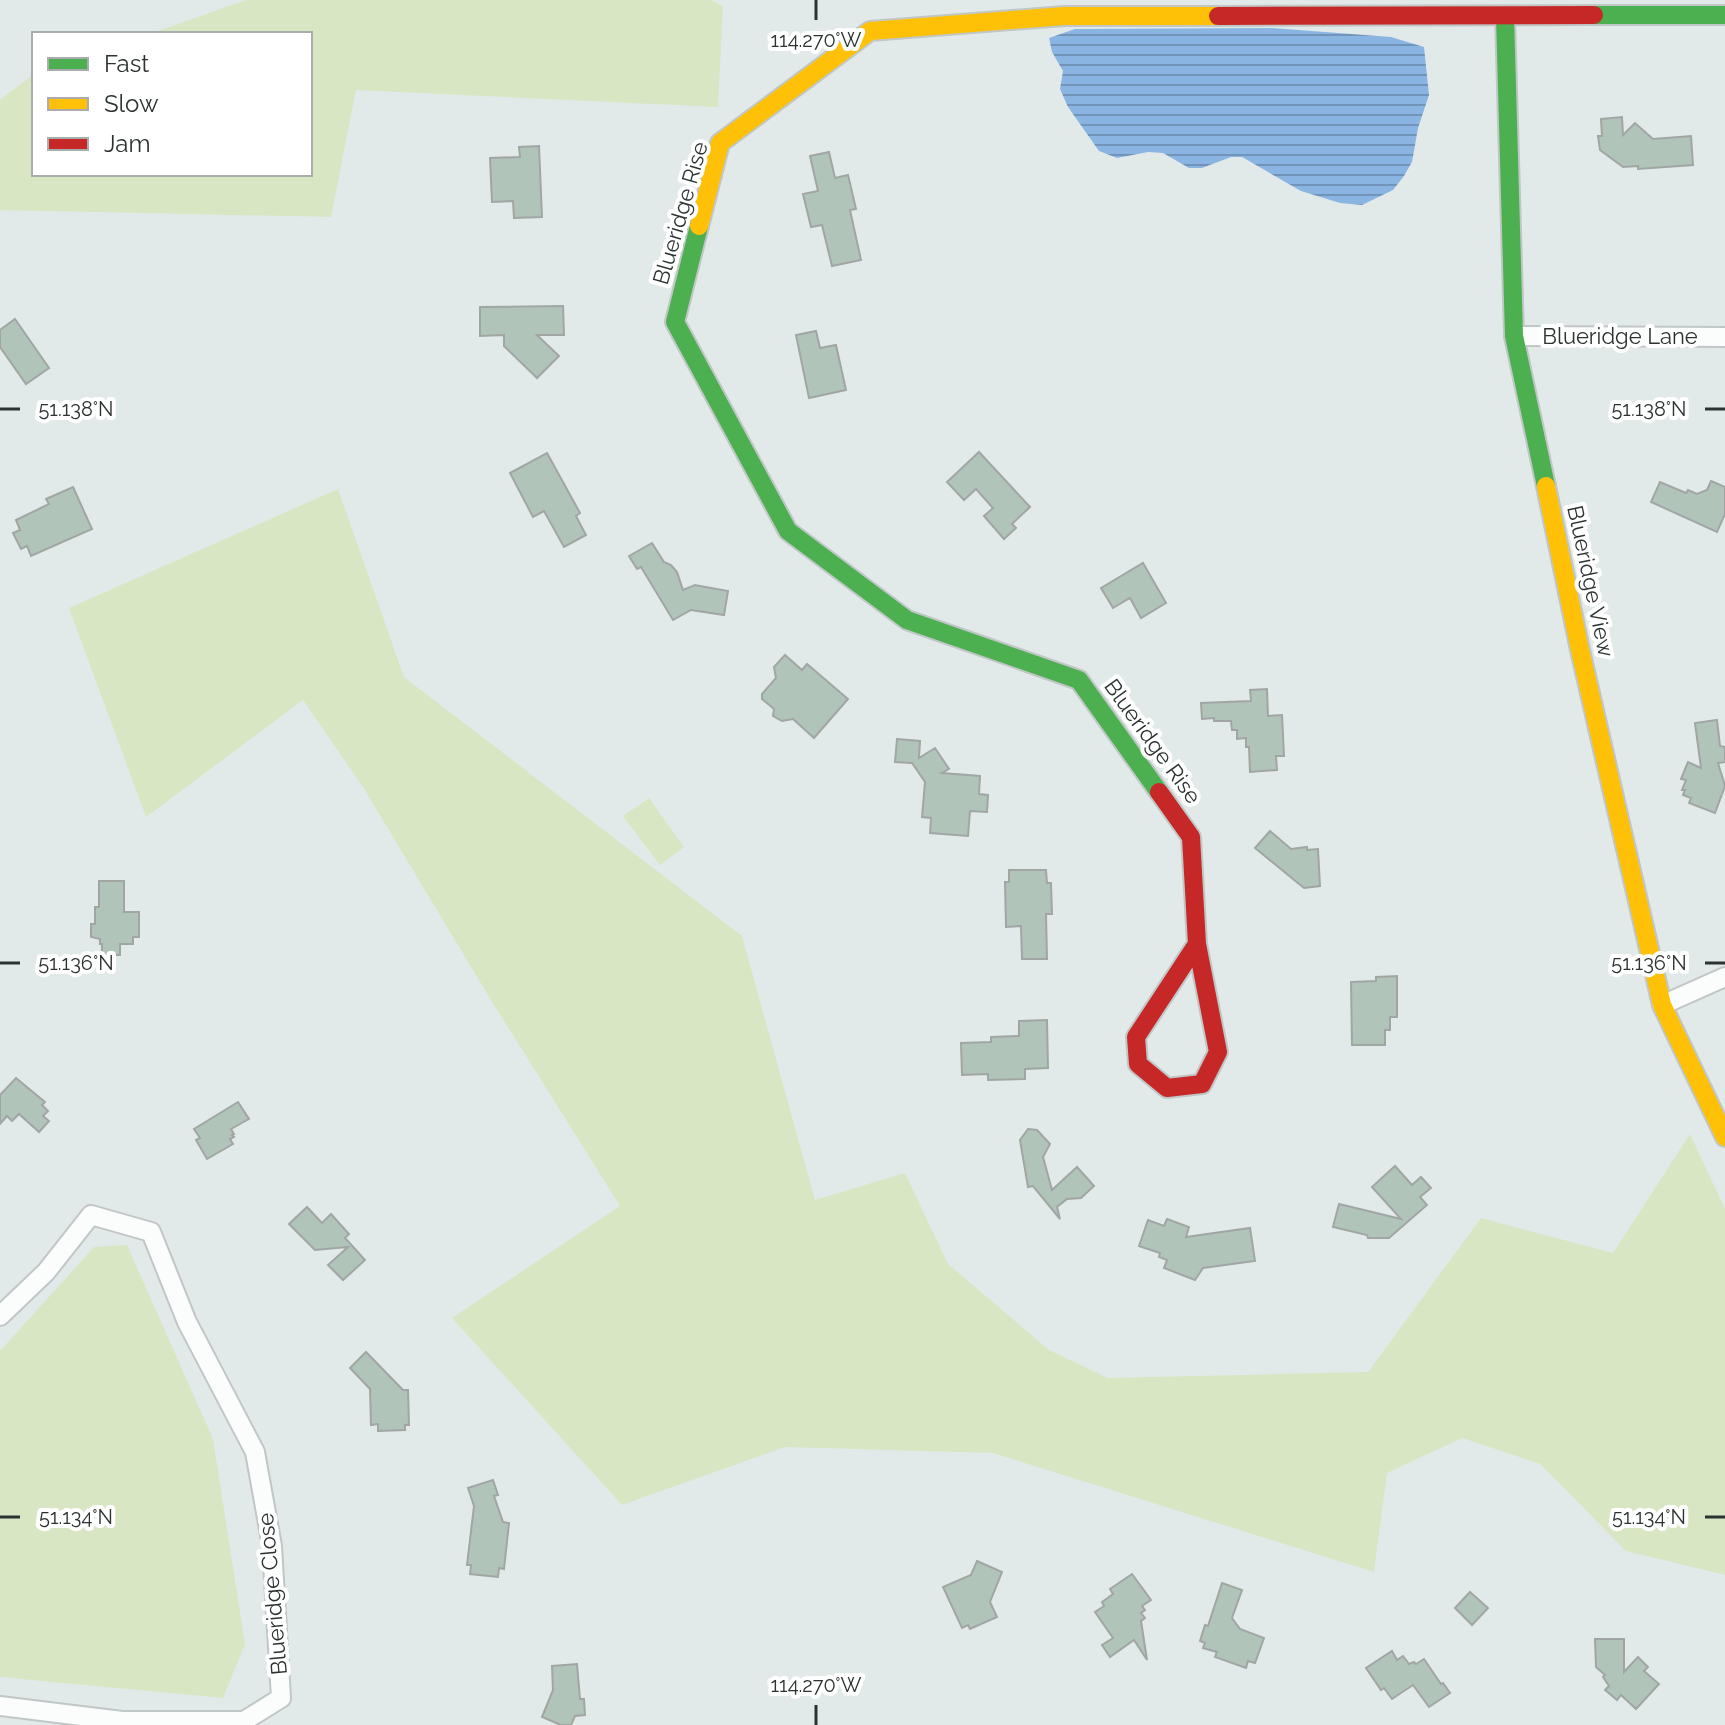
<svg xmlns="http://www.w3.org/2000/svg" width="1725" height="1725" viewBox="0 0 1725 1725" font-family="Raleway,sans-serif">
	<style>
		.green { fill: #d8e6c4 }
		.water { fill: url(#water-rules) }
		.building { fill: #b0c4b9; stroke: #a1a6a4; stroke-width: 2 }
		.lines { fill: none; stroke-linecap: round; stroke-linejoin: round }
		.street-casing { stroke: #c0c7c6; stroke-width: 22 }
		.fast-casing { stroke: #c0c7c6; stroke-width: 22 }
		.slow-casing { stroke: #c0c7c6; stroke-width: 22 }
		.jam-casing { stroke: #c0c7c6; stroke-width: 22 }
		.street { stroke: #fbfcfc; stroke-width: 18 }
		.fast { stroke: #4caf50; stroke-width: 18 }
		.slow { stroke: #ffc107; stroke-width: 18 }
		.jam { stroke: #c62828; stroke-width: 18 }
		.ticks { fill: none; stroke: #2c3232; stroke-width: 3 }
		.labels { text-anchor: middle; stroke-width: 8; stroke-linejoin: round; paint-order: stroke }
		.street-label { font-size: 22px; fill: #2c3232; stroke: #fff }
		.ticks-label { font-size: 20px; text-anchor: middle; fill: #2c3232; stroke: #fff; stroke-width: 8; stroke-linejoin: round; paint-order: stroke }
	</style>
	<defs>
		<pattern id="water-rules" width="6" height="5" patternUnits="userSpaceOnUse" patternTransform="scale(2)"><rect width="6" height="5" fill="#8ab5e2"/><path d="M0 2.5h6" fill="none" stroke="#7194b8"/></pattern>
	</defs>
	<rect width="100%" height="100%" fill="#e2eae9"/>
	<!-- green -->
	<g class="green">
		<polygon points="246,0 711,0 723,6 718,107 356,90 331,217 0,210 0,100 34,74 34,174 310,174 310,34 149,34"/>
		<polygon points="338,489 404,677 742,936 815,1200 905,1173 948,1264 1049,1350 1108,1378 1368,1372 1481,1218 1613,1253 1690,1134 1725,1209 1725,1575 1626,1551 1540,1464 1462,1438 1387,1473 1374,1572 993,1453 785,1447 622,1505 452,1318 620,1206 494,1005 363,787 303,700 146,817 69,608"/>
		<polygon points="649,798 684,847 660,865 623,816"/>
		<polygon points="127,1245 213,1439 245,1644 223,1698 0,1677 0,1351 94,1247"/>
	</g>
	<!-- water -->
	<polygon class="water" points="1272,28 1391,37 1424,47 1429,95 1418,128 1412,162 1404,176 1393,190 1362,205 1340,203 1301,191 1242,157 1231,157 1202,168 1189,168 1163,153 1148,152 1117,158 1099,151 1068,107 1060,89 1063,71 1052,52 1049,38 1075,29"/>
	<!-- building -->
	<g class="building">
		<polygon points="1622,117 1623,135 1635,123 1653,139 1691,136 1693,165 1638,169 1638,166 1623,167 1600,150 1598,136 1602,136 1601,119"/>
		<polygon points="539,146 542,217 514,218 513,201 492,202 490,158 520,157 519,147"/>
		<polygon points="829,152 835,178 848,175 856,209 850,210 861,260 832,266 822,225 811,227 803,194 818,191 810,156"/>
		<polygon points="563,306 564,335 537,335 559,356 537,378 504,346 504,335 480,336 480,307"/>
		<polygon points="15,319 49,368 26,384 0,347 0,330"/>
		<polygon points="816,331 820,348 836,345 846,390 809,398 796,335"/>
		<polygon points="979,452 1030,507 1012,524 1016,528 1004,539 984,516 993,508 976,489 964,500 947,482"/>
		<polygon points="547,453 580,513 576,516 586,535 564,547 544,511 533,517 510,473"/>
		<polygon points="1711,481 1725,487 1725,514 1717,532 1651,502 1660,482 1686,493 1688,490 1697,494 1707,490"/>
		<polygon points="73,487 92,529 31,556 27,546 21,549 13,533 20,530 16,520 49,504 46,499"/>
		<polygon points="652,543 664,562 671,565 677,572 683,590 695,585 728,591 724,615 691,610 673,620 641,567 637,569 629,556"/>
		<polygon points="1143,563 1166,603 1141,618 1130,598 1113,608 1101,588"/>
		<polygon points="785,655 802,670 807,664 848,699 814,738 793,719 782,721 773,716 774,709 762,699 762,694 776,678 774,667"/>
		<polygon points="1267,689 1268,716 1282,715 1284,756 1276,756 1277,770 1250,772 1249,747 1246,747 1246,738 1237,739 1237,730 1232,730 1231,721 1214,721 1214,718 1202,719 1201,703 1251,701 1250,690"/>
		<polygon points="1717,720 1720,746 1725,747 1725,762 1718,763 1725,786 1715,813 1689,803 1691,798 1683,795 1685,790 1682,790 1686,780 1681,779 1688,762 1701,768 1695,723"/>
		<polygon points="897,739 920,741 919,758 935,748 949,769 942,773 980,776 979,794 988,795 987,812 970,811 968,836 930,833 931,818 922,817 925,782 912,763 895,762"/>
		<polygon points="1270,831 1291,849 1307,847 1307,850 1318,849 1320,886 1304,888 1255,848"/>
		<polygon points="1009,870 1046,870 1047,883 1051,883 1052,914 1046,914 1047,959 1022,959 1021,926 1006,927 1005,882 1009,882"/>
		<polygon points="99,881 124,881 124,912 139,912 139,937 133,937 133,944 120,944 120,955 102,955 102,944 100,944 100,939 91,937 91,924 95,924 95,907 99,907"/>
		<polygon points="1397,976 1397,1017 1390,1017 1390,1030 1385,1030 1385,1045 1352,1045 1351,982 1376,981 1376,977"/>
		<polygon points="1047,1020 1048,1068 1025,1069 1025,1079 988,1080 988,1074 962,1075 961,1043 991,1042 991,1037 1019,1036 1019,1021"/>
		<polygon points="16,1078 45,1102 42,1105 48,1111 43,1116 49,1121 39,1132 19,1114 12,1121 7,1116 0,1124 0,1095"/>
		<polygon points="238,1102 249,1119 231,1129 234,1134 232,1135 234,1137 230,1139 233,1144 207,1159 196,1140 200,1138 194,1129"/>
		<polygon points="1028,1129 1037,1130 1050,1144 1043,1157 1052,1190 1077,1167 1094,1186 1081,1198 1067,1199 1057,1207 1060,1219 1033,1186 1028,1187 1020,1140"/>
		<polygon points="1395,1166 1412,1185 1421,1177 1431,1188 1420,1197 1427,1205 1389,1238 1368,1238 1367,1235 1333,1227 1339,1204 1401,1219 1372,1187"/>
		<polygon points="307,1207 322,1223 331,1214 349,1234 345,1238 365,1260 343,1280 328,1265 348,1247 315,1250 289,1224"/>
		<polygon points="1167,1219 1189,1227 1186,1237 1250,1228 1255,1261 1203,1268 1195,1280 1164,1268 1167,1260 1159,1257 1160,1253 1139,1246 1148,1220 1164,1226"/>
		<polygon points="366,1352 403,1390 408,1390 409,1425 405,1425 405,1430 378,1431 378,1424 371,1425 370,1389 350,1368"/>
		<polygon points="493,1480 498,1495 494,1496 503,1522 509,1523 504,1569 499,1568 498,1577 470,1574 471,1565 467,1565 474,1506 468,1488"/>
		<polygon points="977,1561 1002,1572 990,1602 997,1617 970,1629 968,1625 962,1628 943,1587 971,1575"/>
		<polygon points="1132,1574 1151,1600 1142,1606 1145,1610 1141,1613 1145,1618 1141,1621 1147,1660 1134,1640 1110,1657 1102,1645 1113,1638 1095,1612 1104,1606 1102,1602 1113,1594 1110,1589"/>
		<polygon points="1222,1583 1242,1590 1232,1618 1240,1629 1264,1638 1255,1663 1248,1661 1246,1668 1215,1657 1217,1652 1203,1648 1205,1643 1200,1641 1205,1625 1208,1626"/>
		<polygon points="1470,1592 1488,1608 1472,1625 1455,1608"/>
		<polygon points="1595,1639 1624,1639 1624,1672 1638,1657 1648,1667 1644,1671 1659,1684 1636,1709 1621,1695 1617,1700 1605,1690 1609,1686 1603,1677 1605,1675 1596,1667"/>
		<polygon points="1392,1651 1397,1660 1403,1656 1409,1664 1414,1662 1416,1664 1424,1659 1441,1684 1443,1683 1450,1693 1429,1707 1413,1685 1392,1699 1384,1688 1381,1690 1366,1668"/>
		<polygon points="577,1664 580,1699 584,1699 585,1715 575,1716 571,1725 561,1725 542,1717 553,1690 552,1666"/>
	</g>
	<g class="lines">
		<!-- street casing -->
		<g class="street-casing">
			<g id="street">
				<polyline points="1514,336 1725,337"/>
				<polyline points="1662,1005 1725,977"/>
				<polyline points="0,1316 46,1272 91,1215 151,1232 187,1322 255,1452 272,1546 281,1698 244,1721 122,1721 0,1706"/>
			</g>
		</g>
		<!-- fast casing -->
		<g class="fast-casing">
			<g id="fast">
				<polyline points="1594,15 1725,15"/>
				<polyline points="1505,16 1514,336 1546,486"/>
				<polyline points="699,226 675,322 788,531 907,620 1079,680 1159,792"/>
			</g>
		</g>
		<!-- slow casing -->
		<g class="slow-casing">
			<g id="slow">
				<polyline points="699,226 720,143 870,31 1064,16 1218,16"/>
				<polyline points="1546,486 1580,650 1662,1005 1725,1137"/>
			</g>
		</g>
		<!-- jam casing -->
		<g class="jam-casing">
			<g id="jam">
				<polyline points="1218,16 1594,15"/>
				<polyline points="1159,792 1191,837 1197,944 1218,1052 1202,1084 1167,1088 1138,1064 1136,1037 1197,944"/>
			</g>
		</g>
		<!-- street -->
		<use href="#street" class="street"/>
		<!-- fast -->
		<use href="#fast" class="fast"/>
		<!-- slow -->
		<use href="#slow" class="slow"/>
		<!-- jam -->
		<use href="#jam" class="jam"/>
	</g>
	<!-- ticks -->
	<path class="ticks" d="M 816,0 L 816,20M 0,409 L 20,409M 1705,409 L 1725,409M 0,963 L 20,963M 1705,963 L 1725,963M 0,1517 L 20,1517M 1705,1517 L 1725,1517M 816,1705 L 816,1725"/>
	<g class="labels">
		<!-- street labels -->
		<g class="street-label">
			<text transform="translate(680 213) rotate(-74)" y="8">Blueridge Rise</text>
			<text x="1620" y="344">Blueridge Lane</text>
			<text transform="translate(1591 581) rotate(78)" y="8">Blueridge View</text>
			<text transform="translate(1153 741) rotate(54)" y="8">Blueridge Rise</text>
			<text transform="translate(272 1594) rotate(-95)" y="8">Blueridge Close</text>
		</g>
	</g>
	<g class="ticks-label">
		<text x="816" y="47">114.270°W</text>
		<text x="76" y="416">51.138°N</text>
		<text x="1649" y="416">51.138°N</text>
		<text x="76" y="970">51.136°N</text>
		<text x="1649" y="970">51.136°N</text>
		<text x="76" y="1524">51.134°N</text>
		<text x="1649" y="1524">51.134°N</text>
		<text x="816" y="1692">114.270°W</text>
	</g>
	<!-- legend -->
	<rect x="32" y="32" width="280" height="144" fill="#ffffff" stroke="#abadad" stroke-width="2"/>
	<rect x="48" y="58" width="40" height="12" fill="#4caf50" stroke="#abadad" stroke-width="2"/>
	<text x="104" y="72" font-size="24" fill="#2c3232">Fast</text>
	<rect x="48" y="98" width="40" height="12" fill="#ffc107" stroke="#abadad" stroke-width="2"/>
	<text x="104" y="112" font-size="24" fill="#2c3232">Slow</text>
	<rect x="48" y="138" width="40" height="12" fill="#c62828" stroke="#abadad" stroke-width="2"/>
	<text x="104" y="152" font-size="24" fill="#2c3232">Jam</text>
</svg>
